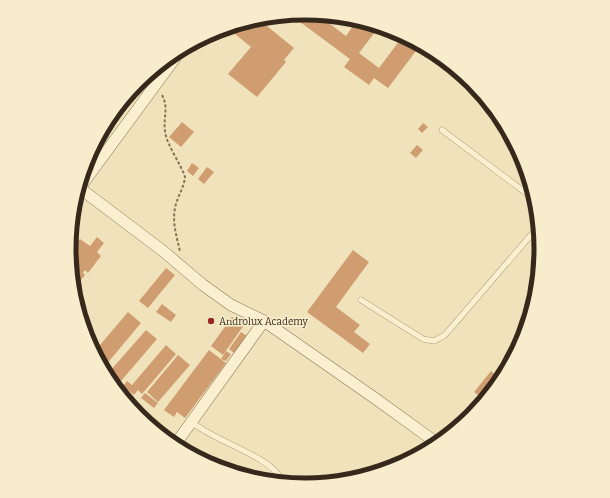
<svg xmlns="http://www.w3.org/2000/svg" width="610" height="498" viewBox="0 0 610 498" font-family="Bitter,serif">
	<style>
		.building { fill: #d09d70 }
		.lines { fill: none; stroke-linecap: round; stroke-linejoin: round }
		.lane-casing { stroke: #887355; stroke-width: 6 }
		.street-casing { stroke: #887355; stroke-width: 12 }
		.path { stroke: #887355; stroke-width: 2; stroke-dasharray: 3 2; stroke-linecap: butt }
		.lane { stroke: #faf0d0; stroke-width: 5.5 }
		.street { stroke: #faf0d0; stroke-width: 11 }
		.poi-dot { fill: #992722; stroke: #f7edcc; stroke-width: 1.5 }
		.labels { text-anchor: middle; stroke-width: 3; stroke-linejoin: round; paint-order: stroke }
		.poi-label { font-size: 10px; fill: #36291b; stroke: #f7edcc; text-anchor: start }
		.rim { fill: none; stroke: #36291b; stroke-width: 5 }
	</style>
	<rect width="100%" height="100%" fill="#f0e3bc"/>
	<!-- building -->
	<g class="building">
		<polygon points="305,13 328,18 326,21 346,36 355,23 378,28 359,53 379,68 403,36 419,47 388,88 374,78 369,85 344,67 350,59 292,16"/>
		<polygon points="262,22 294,48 284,60 286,62 257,97 228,74 251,47 235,34 241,26"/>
		<polygon points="182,122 194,132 181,147 169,137"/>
		<polygon points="423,123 428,127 422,133 418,129"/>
		<polygon points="417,145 423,150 416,158 410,153"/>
		<polygon points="192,163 199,168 193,176 187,171"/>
		<polygon points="207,167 214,172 204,184 198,179"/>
		<polygon points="73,229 77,231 71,239 72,232"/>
		<polygon points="97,237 104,243 97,252 101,256 88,273 85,270 83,273 85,275 77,285 72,263 78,255 71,250 80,239 90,246"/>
		<polygon points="353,250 369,262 336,307 360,325 354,332 370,344 363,353 307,312"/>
		<polygon points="166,268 175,275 148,308 139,301"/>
		<polygon points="162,304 176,315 171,322 156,312"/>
		<polygon points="128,312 141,323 105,366 95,351"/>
		<polygon points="232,317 244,325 223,355 211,346"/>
		<polygon points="146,330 157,339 121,381 110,371"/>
		<polygon points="241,332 247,336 234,353 229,349"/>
		<polygon points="166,345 176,354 142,394 138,390 134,395 123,386 127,381 132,385"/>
		<polygon points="209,350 226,363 185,418 177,412 174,417 164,410"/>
		<polygon points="226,351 231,354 226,361 221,359"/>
		<polygon points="178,355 190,365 158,402 147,392"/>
		<polygon points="491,371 498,377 483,399 474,392"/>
		<polygon points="145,393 158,403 154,408 141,398"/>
	</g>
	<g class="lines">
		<!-- lane casing -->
		<g class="lane-casing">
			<g id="lane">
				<polyline points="442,130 530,196"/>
				<polyline points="361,300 423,339 434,341 445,335 537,228"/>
				<path d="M 192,422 C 211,440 275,458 281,480"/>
			</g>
		</g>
		<!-- street casing -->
		<g class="street-casing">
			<g id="street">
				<polyline points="81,186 176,57"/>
				<polyline points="81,189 163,251 203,285 231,305 264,321 376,399 434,441"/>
				<polyline points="177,442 264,321"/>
			</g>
		</g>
		<!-- path -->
		<path class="path" d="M 162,95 C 169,108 163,118 165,131 C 166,144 181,164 185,177 C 184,188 177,197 175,208 C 172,223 177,237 180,252"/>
		<!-- lane -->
		<use href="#lane" class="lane"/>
		<!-- street -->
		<use href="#street" class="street"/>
	</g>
	<!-- markers -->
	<circle class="poi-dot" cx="211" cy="321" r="4"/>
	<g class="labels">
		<!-- poi labels -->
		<g class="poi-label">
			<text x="219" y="325">Androlux Academy</text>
		</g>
	</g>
	<!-- crop -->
	<path d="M0 0H610V498H0ZM76 249a229 229 0 1 1 458 0a229 229 0 1 1-458 0Z" fill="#f7edcc" fill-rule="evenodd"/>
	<path class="rim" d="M76 249a229 229 0 1 1 458 0a229 229 0 1 1-458 0Z"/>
</svg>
